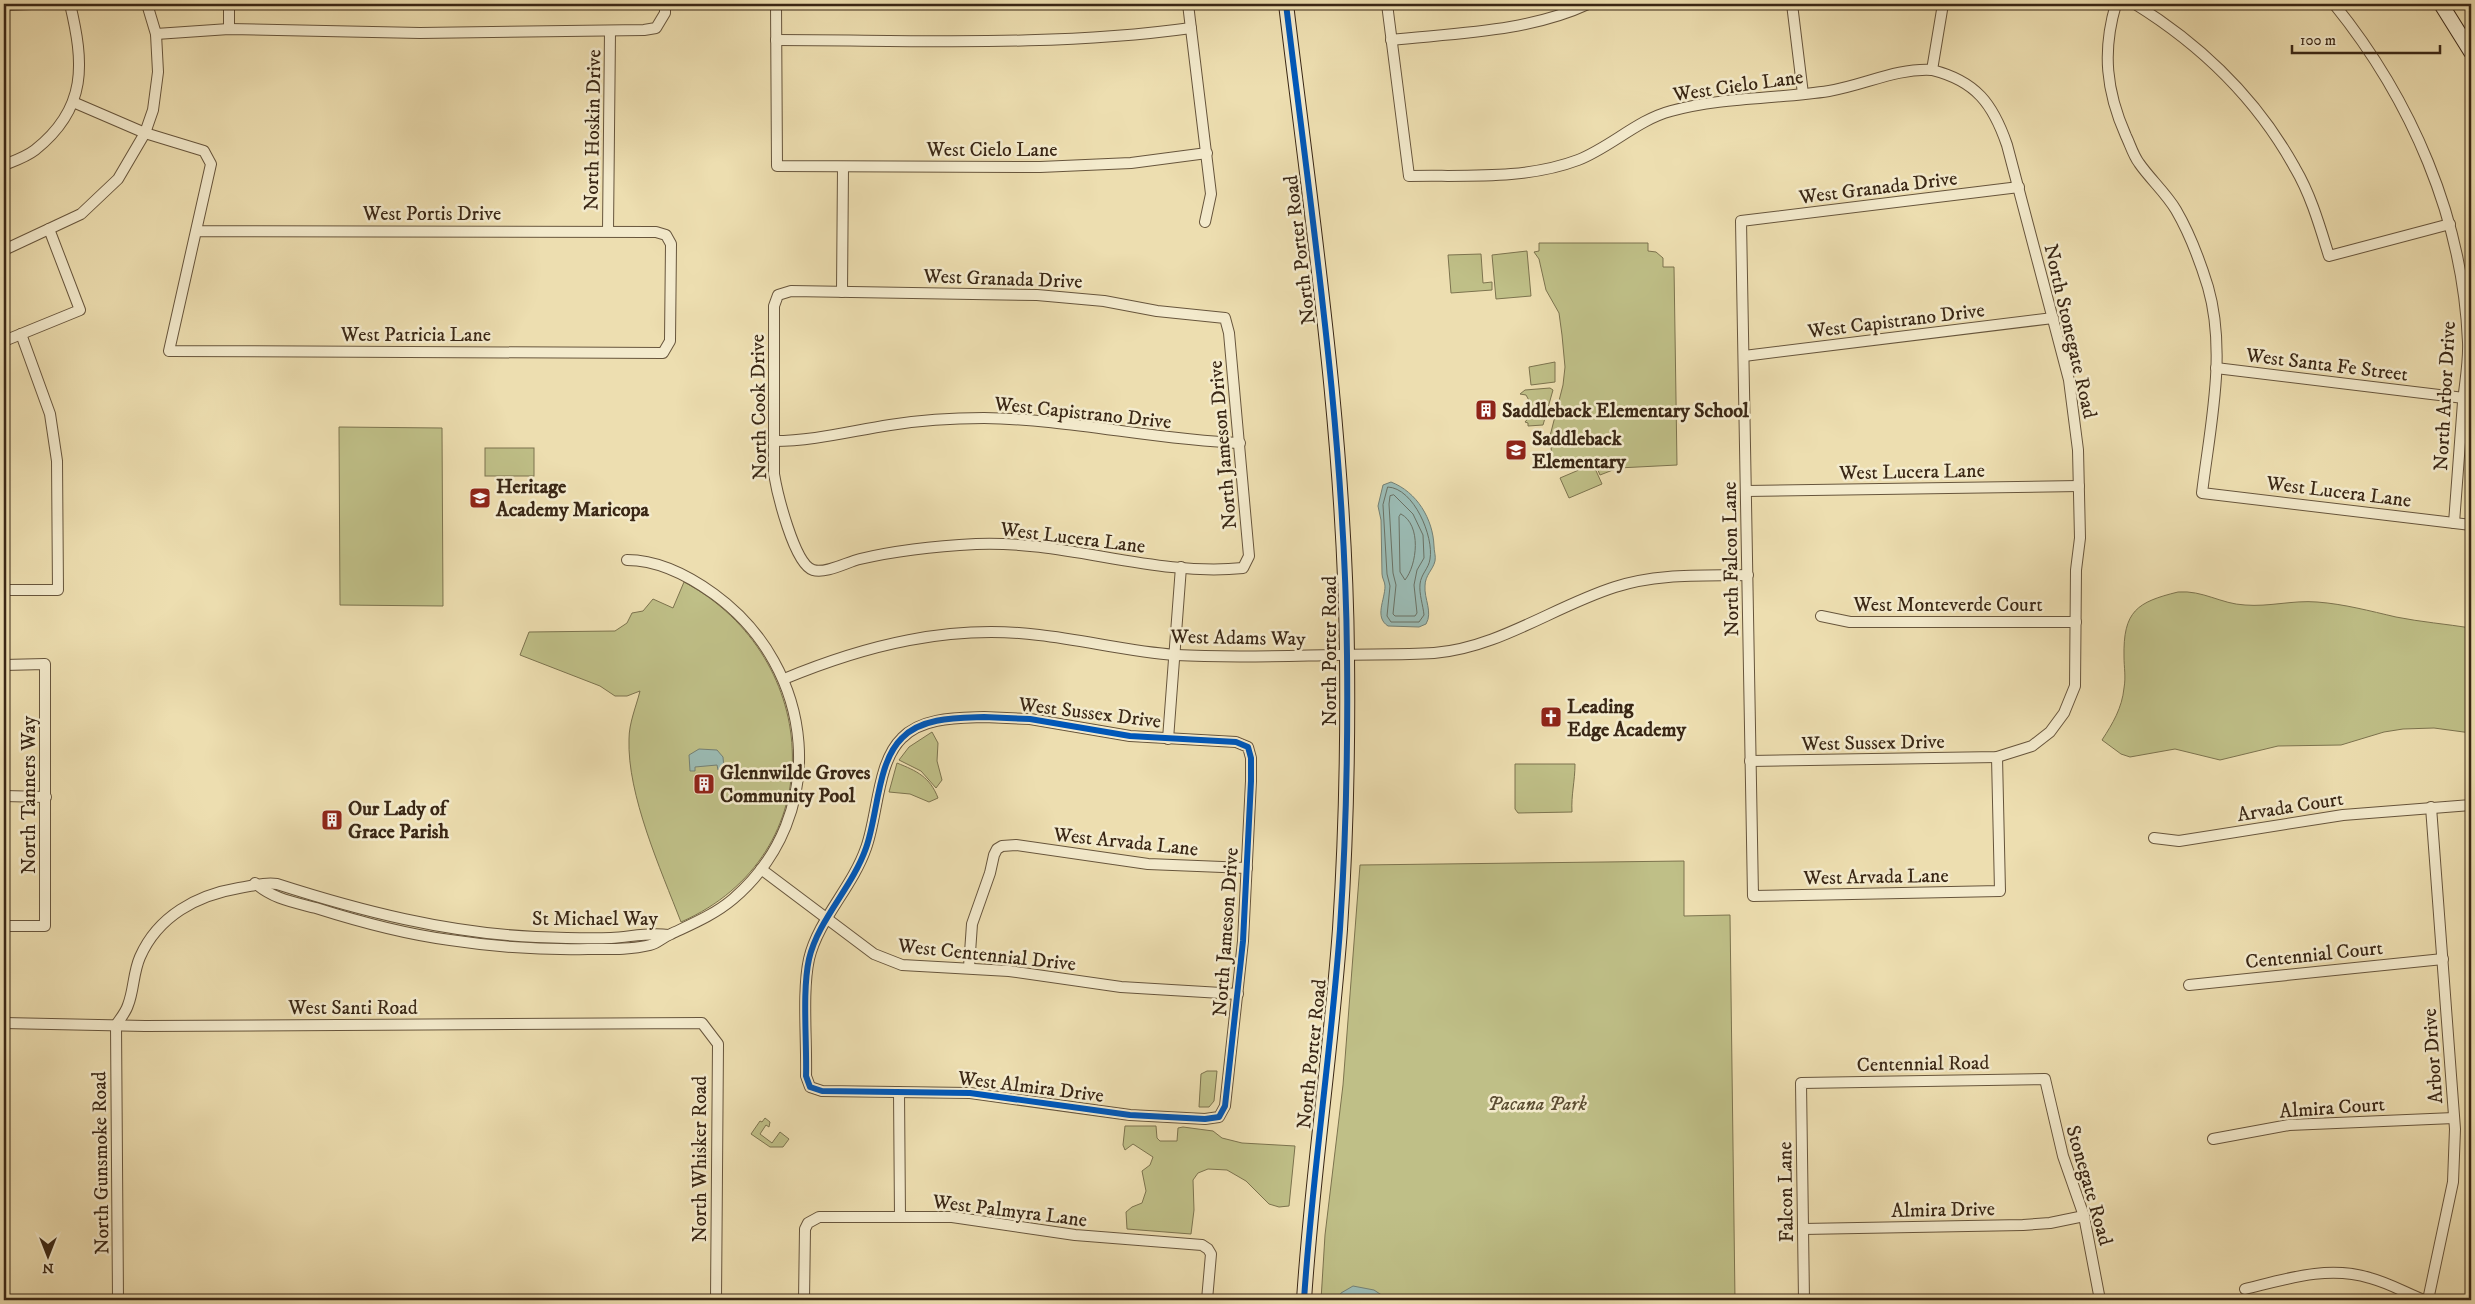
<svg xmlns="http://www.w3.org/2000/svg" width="2475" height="1304" viewBox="0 0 2475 1304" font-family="'IM FELL DW Pica',serif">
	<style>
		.green { fill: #bfbf87; stroke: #7c734e }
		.water { fill: #9bbbb4; stroke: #748074 }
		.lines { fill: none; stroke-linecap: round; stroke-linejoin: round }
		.shore { stroke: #6a7164; stroke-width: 1 }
		.street-casing { stroke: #67553c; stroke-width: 12 }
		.secondary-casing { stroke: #3a2715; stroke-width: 16 }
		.street { stroke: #f3eacc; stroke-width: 10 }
		.secondary { stroke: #f3eacc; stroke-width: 14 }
		.cycleway-casing { stroke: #f3eacc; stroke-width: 9 }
		.cycleway { stroke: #0057b8; stroke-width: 6 }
		.labels { text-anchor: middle; stroke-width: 5; stroke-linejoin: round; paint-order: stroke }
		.street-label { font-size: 20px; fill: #3a2715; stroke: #f3eacc }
		.poi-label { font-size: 20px; font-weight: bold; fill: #3a2715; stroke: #f3eacc; text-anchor: start }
		.park-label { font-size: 20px; font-style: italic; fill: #5b4d32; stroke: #f3eacc }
	</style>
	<rect width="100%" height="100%" fill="#eddeb0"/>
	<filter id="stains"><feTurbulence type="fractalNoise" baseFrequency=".004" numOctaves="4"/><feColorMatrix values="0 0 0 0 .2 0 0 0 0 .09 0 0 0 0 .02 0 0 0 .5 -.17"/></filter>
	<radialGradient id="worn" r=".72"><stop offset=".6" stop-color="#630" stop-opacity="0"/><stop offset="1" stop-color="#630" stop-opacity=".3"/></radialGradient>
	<!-- green -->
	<g class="green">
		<polygon points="1539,243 1648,243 1648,251 1656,252 1663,258 1663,267 1674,267 1677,465 1618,468 1600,475 1594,461 1576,468 1572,461 1553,469 1550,436 1563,385 1565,367 1562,335 1559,313 1546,290 1539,259 1534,252 1539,251"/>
		<polygon points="1527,251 1531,296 1496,299 1492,255"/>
		<polygon points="1481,254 1483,283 1492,282 1492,290 1451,293 1448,255"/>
		<polygon points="1555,362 1555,382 1531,385 1529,367"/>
		<polygon points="1550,388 1553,390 1543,425 1528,426 1528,423 1525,422 1531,415 1531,404 1526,395 1520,394 1525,390"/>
		<polygon points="339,427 442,428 443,606 340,605"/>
		<rect x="485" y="448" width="49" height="28"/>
		<polygon points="1593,464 1602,484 1569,498 1560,478"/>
		<path d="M 684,582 C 824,657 834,855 681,922 C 661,870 627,795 629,739 C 629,723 636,707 640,691 L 627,696 L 615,696 L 600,686 L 520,655 L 529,632 L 615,631 L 627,623 L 632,613 L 643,611 L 653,599 L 673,608 Z"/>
		<path d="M 2178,592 C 2203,590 2221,604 2245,605 C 2269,607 2293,600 2317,602 C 2344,604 2370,611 2396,617 C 2421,622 2446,624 2471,628 L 2471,733 L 2434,728 L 2403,729 L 2384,732 L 2341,745 L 2278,746 L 2220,760 L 2175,749 L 2130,757 L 2121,754 L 2102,740 C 2113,723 2122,708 2124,688 C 2126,677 2124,667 2124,657 C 2123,611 2137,602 2178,592 Z"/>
		<polygon points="932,732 938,743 937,761 942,780 936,788 921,771 899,760 909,747"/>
		<path d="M 897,763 C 917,771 930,777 938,798 L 929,802 L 910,794 L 889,792 Z"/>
		<path d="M 1515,764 L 1575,764 C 1575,781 1571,795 1572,812 L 1518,813 L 1515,809 Z"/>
		<polygon points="1684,861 1684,916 1730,915 1735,1300 1321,1300 1325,1235 1343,1085 1360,865"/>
		<polygon points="1207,1071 1217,1071 1214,1101 1209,1107 1199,1107 1201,1074"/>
		<polygon points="765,1118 770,1122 769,1127 766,1125 760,1134 772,1143 780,1132 789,1139 783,1147 770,1147 751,1134 760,1121 762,1122"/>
		<polygon points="1125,1126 1156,1126 1157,1138 1160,1141 1177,1141 1178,1128 1183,1127 1213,1131 1222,1138 1242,1143 1295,1146 1289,1206 1279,1207 1269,1204 1246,1181 1227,1170 1208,1169 1198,1173 1193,1180 1194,1210 1191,1234 1127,1229 1126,1212 1132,1207 1142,1203 1146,1191 1142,1171 1150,1165 1153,1157 1133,1144 1125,1150 1123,1145"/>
	</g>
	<!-- water -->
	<g class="water">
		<path d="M 1391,482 C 1417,492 1433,519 1434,546 C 1434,551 1436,556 1435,561 C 1433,570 1425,575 1425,586 C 1424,599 1433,612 1426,624 L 1419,627 L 1388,626 C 1374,617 1385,600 1385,586 C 1385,582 1382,578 1382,574 L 1381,520 L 1378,506 L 1383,485 Z"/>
		<polygon points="699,749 717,750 723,757 724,769 718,770 717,765 695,767 695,771 690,771 689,755"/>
		<polygon points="1353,1286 1374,1290 1389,1300 1337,1300 1341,1293"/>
	</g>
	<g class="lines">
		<!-- shore -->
		<g class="shore">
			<path d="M 1388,487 C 1414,488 1434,537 1430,559 C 1429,568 1421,574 1420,584 C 1419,594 1423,605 1424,615 L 1419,622 L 1391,622 L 1387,616 L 1390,586 L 1387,574 L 1383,505 Z"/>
			<polygon points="1394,495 1413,514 1423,535 1424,558 1417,570 1414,585 1417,613 1415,616 1395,616 1393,614 1396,585 1393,573 1389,504 1390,496"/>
			<path d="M 1401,514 C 1422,525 1417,565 1405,580 L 1400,572 L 1399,517 Z"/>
		</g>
		<!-- street casing -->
		<g class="street-casing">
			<g id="street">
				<polyline points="229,4 229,29"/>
				<polyline points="776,4 777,166 1040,167 1131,163 1207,153"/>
				<polyline points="1188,4 1211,194 1205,222"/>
				<path d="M 1387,4 L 1409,176 C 1465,175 1525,180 1578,160 C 1611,147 1637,120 1671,111 C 1722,97 1777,99 1829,91 C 1865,85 1896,68 1932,70"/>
				<polyline points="1792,4 1803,94"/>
				<path d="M 2116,4 C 2102,51 2106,91 2126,136 C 2130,144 2133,155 2139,163 C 2150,179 2166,193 2176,210 C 2190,234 2200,261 2208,287 C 2227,353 2210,426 2202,493 L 2471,525"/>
				<path d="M 2135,4 C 2201,45 2257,99 2295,168 C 2311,195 2320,227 2329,256 L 2450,224"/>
				<path d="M 2334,4 C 2411,99 2463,218 2468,342 C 2469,361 2465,382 2463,402 C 2460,442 2457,482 2454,523"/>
				<polyline points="4,5 32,4"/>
				<polyline points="156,34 229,29 420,33 644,30 656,28 665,13 665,4"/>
				<path d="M 776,40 C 915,40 1054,47 1191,28"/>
				<path d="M 1391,40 C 1456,33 1528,32 1588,4"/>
				<polyline points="73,102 145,133 204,151 211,164 169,351 663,353 670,341 671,244 666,235 656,232 196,231"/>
				<path d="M 4,165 C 14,161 26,157 35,150 C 88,108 84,63 70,4"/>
				<polyline points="608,230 610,31"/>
				<polyline points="4,250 81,214 118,179 145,133 153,110 158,72 156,34 147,4"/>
				<path d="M 791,291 L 1037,295 L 1104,301 L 1157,311 L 1225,318 L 1229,333 L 1249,556 L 1243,568 C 1153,577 1066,540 976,544 C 937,546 898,550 860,559 C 847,562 826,574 813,570 C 794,564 777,492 774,474 L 774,306 L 778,295 Z"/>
				<polyline points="842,292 843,167"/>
				<polyline points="4,341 80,310 49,229"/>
				<polyline points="1744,356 2053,318"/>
				<polyline points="2216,368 2464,398"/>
				<path d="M 774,441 C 814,441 851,431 890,425 C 921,420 953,418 984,418 C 1070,419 1154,440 1240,443"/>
				<polyline points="1746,491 2079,486"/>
				<polyline points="4,590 58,590 57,461 50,414 21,334"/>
				<polyline points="1821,616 1850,622 2076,622"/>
				<polyline points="4,665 45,664 45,926 4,926"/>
				<path d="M 784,679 C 866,645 950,624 1039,635 C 1085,640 1130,652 1176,655 C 1229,658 1282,656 1335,655 C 1368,654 1401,655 1434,653 C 1498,648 1555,606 1615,587 C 1658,573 1703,576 1748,575"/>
				<path d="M 984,717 L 1030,719 L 1130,736 L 1236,742 L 1248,747 L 1251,758 L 1251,781 L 1243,941 L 1225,1106 L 1219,1117 L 1205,1119 L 1130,1115 L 970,1093 L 822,1091 L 810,1087 L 806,1076 C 807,1042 802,991 809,959 C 818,920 852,888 866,848 C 878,815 877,762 902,738 C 922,717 958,718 984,717 Z"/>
				<polyline points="1168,739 1181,567"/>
				<polyline points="1997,757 2000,891 1753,896 1741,221 2019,187"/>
				<path d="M 1750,761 L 1997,757 L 2032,746 L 2050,732 L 2064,713 L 2075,686 L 2076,570 L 2080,538 L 2078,450 L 2069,380 L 2007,145 C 1993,104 1976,81 1932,70 L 1943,4"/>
				<polyline points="4,796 46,797"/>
				<polyline points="2154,838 2179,841 2343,815 2471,805"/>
				<polyline points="761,869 874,954 902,965 1009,971 1121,987 1238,994"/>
				<path d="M 255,883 C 273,899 293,902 316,908 C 360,922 404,934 450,940 C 496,947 542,950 588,949 C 608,949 630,950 650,945 C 658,943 663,937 671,934 C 692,924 714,915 733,899 C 831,815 816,668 714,594 C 689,576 658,560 627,560"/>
				<polyline points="969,967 972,924 990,873 994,855 997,849 1002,846 1016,845 1148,864 1247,868"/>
				<polyline points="2189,985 2443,959"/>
				<polyline points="4,1023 145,1026 702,1023 718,1044 716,1300"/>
				<polyline points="899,1092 900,1217"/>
				<polyline points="2213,1139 2289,1125 2454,1118"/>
				<polyline points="1803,1229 2023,1225 2050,1223 2084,1216"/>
				<path d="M 2245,1289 C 2286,1279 2328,1265 2370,1278 C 2389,1283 2406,1293 2424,1300"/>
				<path d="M 118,1300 L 116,1025 C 120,1019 126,1012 128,1005 C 134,990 133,973 140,957 C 158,916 197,895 239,888 C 253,886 263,882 277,884 C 361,911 447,933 536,937 C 561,938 586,939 611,938 C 630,937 649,932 668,935"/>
				<polyline points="804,1300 805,1229 808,1223 819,1217 952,1217 1075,1235 1202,1245 1208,1249 1211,1254 1207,1300"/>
				<polyline points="1804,1300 1801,1083 2045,1079 2063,1156 2084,1216 2100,1300"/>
				<polyline points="2428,1300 2453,1182 2455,1129 2431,807"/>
			</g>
		</g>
		<!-- secondary casing -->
		<g class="secondary-casing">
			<g id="secondary">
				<path d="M 1286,4 C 1312,220 1345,437 1347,655 C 1348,746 1346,838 1340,929 C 1331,1053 1312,1176 1304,1300"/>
				<polyline points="2441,4 2471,52"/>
			</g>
		</g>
		<!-- street -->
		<use href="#street" class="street"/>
		<!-- secondary -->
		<use href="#secondary" class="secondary"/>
		<!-- cycleway casing -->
		<g class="cycleway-casing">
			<g id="cycleway">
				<path d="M 1286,4 C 1312,220 1345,437 1347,655 C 1348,746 1346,838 1340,929 C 1331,1053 1312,1176 1304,1300"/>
				<path d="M 984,717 L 1030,719 L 1130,736 L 1236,742 L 1248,747 L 1251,758 L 1251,781 L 1243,941 L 1225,1106 L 1219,1117 L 1205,1119 L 1130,1115 L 970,1093 L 822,1091 L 810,1087 L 806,1076 C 807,1042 802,991 809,959 C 818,920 852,888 866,848 C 878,815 877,762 902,738 C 922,717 958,718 984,717 Z"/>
			</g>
		</g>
		<!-- cycleway -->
		<use href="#cycleway" class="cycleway"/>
	</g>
	<!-- icons -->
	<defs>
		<g id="building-square" transform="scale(1.125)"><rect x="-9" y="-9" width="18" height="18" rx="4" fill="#8f2418" stroke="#f3eacc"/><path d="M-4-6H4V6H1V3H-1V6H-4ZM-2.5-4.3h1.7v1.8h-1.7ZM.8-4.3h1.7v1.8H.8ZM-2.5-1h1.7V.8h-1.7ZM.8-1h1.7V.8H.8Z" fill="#fff"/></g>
		<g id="school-square" transform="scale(1.125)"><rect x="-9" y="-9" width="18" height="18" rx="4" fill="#8f2418" stroke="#f3eacc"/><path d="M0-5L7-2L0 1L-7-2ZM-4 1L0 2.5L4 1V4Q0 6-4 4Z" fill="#fff"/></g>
		<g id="church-square" transform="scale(1.125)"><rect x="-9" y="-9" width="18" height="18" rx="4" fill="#8f2418" stroke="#f3eacc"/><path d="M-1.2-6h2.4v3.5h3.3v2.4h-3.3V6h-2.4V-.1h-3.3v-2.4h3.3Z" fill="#fff"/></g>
	</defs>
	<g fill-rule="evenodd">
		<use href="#building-square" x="1486" y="410"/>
		<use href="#school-square" x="1516" y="450"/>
		<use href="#school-square" x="480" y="498"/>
		<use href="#church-square" x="1551" y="717"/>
		<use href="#building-square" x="704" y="784"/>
		<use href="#building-square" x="332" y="820"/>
	</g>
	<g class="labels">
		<!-- street labels -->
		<g class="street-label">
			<text transform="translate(1738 85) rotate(-8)" y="7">West Cielo Lane</text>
			<text transform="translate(592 130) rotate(-89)" y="7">North Hoskin Drive</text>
			<text x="992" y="156">West Cielo Lane</text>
			<text transform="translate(1878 187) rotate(-7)" y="7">West Granada Drive</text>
			<text x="432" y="220">West Portis Drive</text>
			<text transform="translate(1299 250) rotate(-97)" y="7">North Porter Road</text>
			<text transform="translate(1003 278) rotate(2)" y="7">West Granada Drive</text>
			<text transform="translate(1896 320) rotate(-7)" y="7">West Capistrano Drive</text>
			<text transform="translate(2071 331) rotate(77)" y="7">North Stonegate Road</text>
			<text x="416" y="341">West Patricia Lane</text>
			<text transform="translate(2327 364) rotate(7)" y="7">West Santa Fe Street</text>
			<text transform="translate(2444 396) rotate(-87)" y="7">North Arbor Drive</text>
			<text transform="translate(758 407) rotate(-91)" y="7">North Cook Drive</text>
			<text transform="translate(1083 412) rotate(6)" y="7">West Capistrano Drive</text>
			<text transform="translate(1222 445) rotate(-95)" y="7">North Jameson Drive</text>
			<text transform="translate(1912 471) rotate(-1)" y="7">West Lucera Lane</text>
			<text transform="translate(2339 491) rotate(7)" y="7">West Lucera Lane</text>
			<text transform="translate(1073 537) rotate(7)" y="7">West Lucera Lane</text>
			<text transform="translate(1730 559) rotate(-91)" y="7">North Falcon Lane</text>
			<text x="1948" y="611">West Monteverde Court</text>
			<text transform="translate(1238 637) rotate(1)" y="7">West Adams Way</text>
			<text transform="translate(1329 651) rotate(-90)" y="7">North Porter Road</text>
			<text transform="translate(1090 712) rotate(7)" y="7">West Sussex Drive</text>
			<text transform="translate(1873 742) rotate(-1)" y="7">West Sussex Drive</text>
			<text transform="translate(28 795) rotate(-90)" y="7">North Tanners Way</text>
			<text transform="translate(2290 806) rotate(-9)" y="7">Arvada Court</text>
			<text transform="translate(1126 841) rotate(6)" y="7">West Arvada Lane</text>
			<text transform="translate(1876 876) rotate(-1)" y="7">West Arvada Lane</text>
			<text x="595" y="925">St Michael Way</text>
			<text transform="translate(1225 932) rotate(-86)" y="7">North Jameson Drive</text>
			<text transform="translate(987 954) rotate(6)" y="7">West Centennial Drive</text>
			<text transform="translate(2314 954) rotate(-6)" y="7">Centennial Court</text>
			<text x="353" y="1014">West Santi Road</text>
			<text transform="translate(1311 1054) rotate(-84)" y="7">North Porter Road</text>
			<text transform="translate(2432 1056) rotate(-94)" y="7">Arbor Drive</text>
			<text transform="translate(1923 1063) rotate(-1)" y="7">Centennial Road</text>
			<text transform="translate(1031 1086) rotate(7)" y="7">West Almira Drive</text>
			<text transform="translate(2332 1107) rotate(-4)" y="7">Almira Court</text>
			<text transform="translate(699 1159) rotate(-90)" y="7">North Whisker Road</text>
			<text transform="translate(100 1163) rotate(-91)" y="7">North Gunsmoke Road</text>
			<text transform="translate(2090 1185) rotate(74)" y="7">Stonegate Road</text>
			<text transform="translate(1785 1192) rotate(-91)" y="7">Falcon Lane</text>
			<text transform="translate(1943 1209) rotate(-1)" y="7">Almira Drive</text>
			<text transform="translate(1010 1210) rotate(7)" y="7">West Palmyra Lane</text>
		</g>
		<!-- poi labels -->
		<g class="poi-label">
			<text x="1502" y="417">Saddleback Elementary School</text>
			<text x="1532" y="445">Saddleback<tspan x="1532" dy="23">Elementary</tspan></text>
			<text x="496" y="493">Heritage<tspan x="496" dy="23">Academy Maricopa</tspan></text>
			<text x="1567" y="713">Leading<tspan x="1567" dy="23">Edge Academy</tspan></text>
			<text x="720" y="779">Glennwilde Groves<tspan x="720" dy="23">Community Pool</tspan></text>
			<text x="348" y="815">Our Lady of<tspan x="348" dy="23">Grace Parish</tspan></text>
		</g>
		<!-- park labels -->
		<g class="park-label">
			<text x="1537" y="1110">Pacana Park</text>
		</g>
	</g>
	<!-- margin -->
	<rect width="2475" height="1304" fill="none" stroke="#eddeb0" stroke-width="20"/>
	<rect x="5" y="5" width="2465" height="1294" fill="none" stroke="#3a2715" stroke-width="2.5"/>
	<rect x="10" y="10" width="2455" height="1284" fill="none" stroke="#3a2715"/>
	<!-- north arrow -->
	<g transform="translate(48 1256) rotate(180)" stroke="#f3eacc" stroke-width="4" paint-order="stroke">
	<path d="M0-4L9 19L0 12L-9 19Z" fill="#3a2715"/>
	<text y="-8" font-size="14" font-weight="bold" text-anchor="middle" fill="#3a2715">N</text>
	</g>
	<!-- scale -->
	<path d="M2292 45v8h148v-8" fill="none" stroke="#3a2715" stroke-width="2.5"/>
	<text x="2300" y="45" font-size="15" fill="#3a2715" stroke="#f3eacc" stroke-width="4" paint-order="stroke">100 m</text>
	<rect width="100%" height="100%" filter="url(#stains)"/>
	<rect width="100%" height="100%" fill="url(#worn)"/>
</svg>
